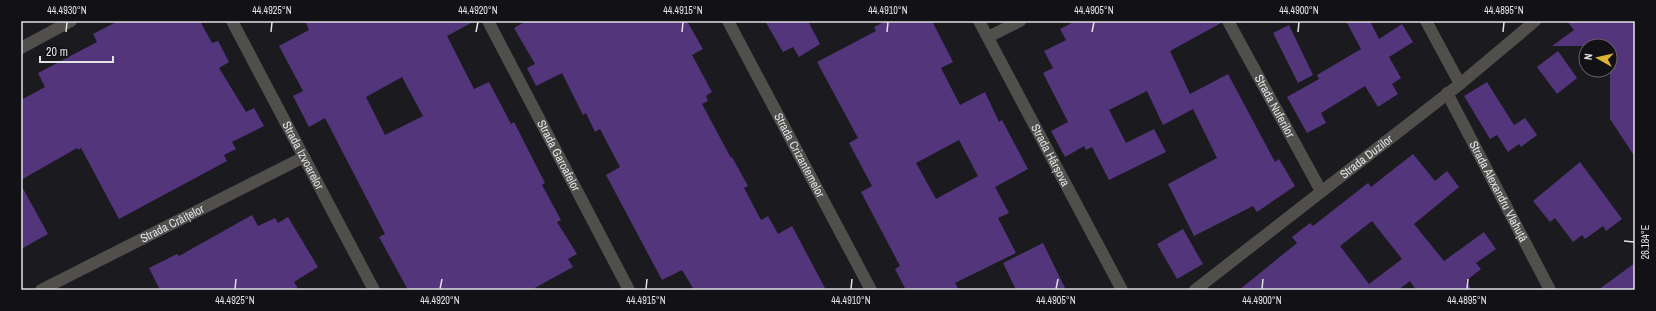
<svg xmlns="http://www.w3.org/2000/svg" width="1656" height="311" viewBox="0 0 1656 311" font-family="'Archivo Narrow',sans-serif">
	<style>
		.building { fill: #53357c; fill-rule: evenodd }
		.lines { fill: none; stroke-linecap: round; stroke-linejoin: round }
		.minor { stroke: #504f4c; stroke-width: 12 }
		.tertiary { stroke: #504f4c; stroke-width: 12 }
		.ticks { fill: none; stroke: #e2e1e4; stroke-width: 1.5 }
		.labels { text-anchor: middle; stroke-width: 4; stroke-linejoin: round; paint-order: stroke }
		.street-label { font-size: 12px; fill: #e2e1e4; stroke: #121115 }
		.neatline { fill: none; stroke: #e2e1e4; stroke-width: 1.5 }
		.ticks-label { font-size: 10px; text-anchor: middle; fill: #e2e1e4 }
	</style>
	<rect width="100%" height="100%" fill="#1b1a1f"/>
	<!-- building -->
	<g class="building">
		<polygon points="118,21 200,21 212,43 218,41 229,62 219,68 246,112 254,108 264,126 232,142 236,149 224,155 227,161 119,219 81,148 78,150 77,148 21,180 21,100 45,87 38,73 97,42 93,34"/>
		<path d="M 305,21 L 475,21 L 447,36 L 474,89 L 489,82 L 511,124 L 514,122 L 545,183 L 542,185 L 561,220 L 557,222 L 577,254 L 568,259 L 573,267 L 531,290 L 408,290 L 379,237 L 385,234 L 325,118 L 309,127 L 293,96 L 303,91 L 279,46 L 309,30 ZM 402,77 L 423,116 L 385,135 L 366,97 Z"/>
		<polygon points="526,21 687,21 703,49 692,55 712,92 706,96 708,101 702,104 731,158 732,157 748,186 744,188 761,220 768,216 778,234 792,226 826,290 694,290 682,270 662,280 606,175 620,167 600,129 595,132 586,113 583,115 562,73 536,86 527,68 535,64 514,28"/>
		<polygon points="765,21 808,21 820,44 799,57 793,47 783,52"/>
		<path d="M 886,21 L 932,21 L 953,62 L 941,68 L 960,105 L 985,92 L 999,122 L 1002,120 L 1028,169 L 995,187 L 1009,213 L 998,218 L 1016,253 L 955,283 L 959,290 L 906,290 L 895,269 L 900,266 L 861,192 L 872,186 L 849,143 L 858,138 L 817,62 L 876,31 L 874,27 ZM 959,140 L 978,176 L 936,199 L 916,163 Z"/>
		<polygon points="1076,21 1221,21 1221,23 1170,51 1190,94 1228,74 1275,162 1279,159 1295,186 1257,212 1253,206 1194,236 1168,184 1217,158 1193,109 1163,125 1147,91 1109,110 1126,143 1154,129 1166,152 1109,180 1092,147 1086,150 1084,146 1065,157 1051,131 1068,122 1043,73 1053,68 1044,51 1066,40 1060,29"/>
		<polygon points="1346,21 1370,21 1379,39 1402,24 1413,42 1389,57 1401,78 1392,84 1398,94 1378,107 1365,86 1321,113 1326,123 1307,133 1287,97 1319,79 1317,75 1361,49"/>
		<polygon points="1567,21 1635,21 1635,157 1610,119 1610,46 1552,46 1574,30"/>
		<polygon points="1289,25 1313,75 1298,83 1273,33"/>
		<polygon points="1558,51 1577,78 1557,94 1537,67"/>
		<polygon points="1487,82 1514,125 1525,118 1537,135 1521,147 1519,144 1508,152 1497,135 1490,139 1464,96"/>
		<path d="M 1413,154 L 1435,181 L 1447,171 L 1459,187 L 1414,224 L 1444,261 L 1484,232 L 1496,249 L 1476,263 L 1481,269 L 1466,281 L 1472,290 L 1416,290 L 1410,281 L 1398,290 L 1239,290 L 1297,243 L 1292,237 L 1310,223 L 1313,226 L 1368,183 L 1371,187 ZM 1372,221 L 1402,259 L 1369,284 L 1340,246 Z"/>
		<polygon points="1580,162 1622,219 1606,231 1603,226 1585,239 1582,235 1573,242 1555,218 1550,222 1533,201"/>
		<polygon points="21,185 48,234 21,249"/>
		<polygon points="252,215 258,226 275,218 278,223 288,217 318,267 294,282 299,290 160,290 149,268 177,254 179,256"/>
		<polygon points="1183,229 1203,264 1177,279 1157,244"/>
		<polygon points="1043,243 1066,290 1016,290 1003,263"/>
		<polygon points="1635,263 1635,290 1598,290"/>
	</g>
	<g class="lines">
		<!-- minor -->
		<g class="minor">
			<path id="s1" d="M 488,21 L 629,290"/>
			<path id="s2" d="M 728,21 L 871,290"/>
			<path id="s3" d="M 979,21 L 1122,290"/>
			<path id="s4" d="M 1228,21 L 1321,191"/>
			<polyline points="1426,21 1460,84"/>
			<polyline points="988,37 1020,21"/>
			<polyline points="21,48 71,21"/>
			<path id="s5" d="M 1447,93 L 1550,290"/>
			<path id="s6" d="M 41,290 L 304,157"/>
		</g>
		<!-- tertiary -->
		<g class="tertiary">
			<path id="s7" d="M 232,21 L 374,290"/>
			<path id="s8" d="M 1195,290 L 1460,84 L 1535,21"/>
		</g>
	</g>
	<!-- ticks -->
	<path class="ticks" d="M 66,32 L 67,22M 271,32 L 272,22M 476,32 L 478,22M 682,32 L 683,22M 887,32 L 888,22M 1092,32 L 1094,22M 1298,32 L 1299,22M 1503,32 L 1504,22M 1624,241 L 1634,242M 235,289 L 236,279M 440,289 L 442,279M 646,289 L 647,279M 851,289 L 852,279M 1056,289 L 1058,279M 1262,289 L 1263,279M 1467,289 L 1468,279"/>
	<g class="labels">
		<!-- street labels -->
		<g class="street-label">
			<text dy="4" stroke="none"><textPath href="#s4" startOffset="97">Strada Nuferilor</textPath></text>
			<text dy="4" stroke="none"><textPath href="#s7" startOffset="152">Strada Izvoarelor</textPath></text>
			<text dy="4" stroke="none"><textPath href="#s1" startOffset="152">Strada Garoafelor</textPath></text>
			<text dy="4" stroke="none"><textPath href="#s2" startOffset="152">Strada Crizantemelor</textPath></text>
			<text dy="4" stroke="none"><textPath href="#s3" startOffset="152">Strada Hârșova</textPath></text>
			<text dy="4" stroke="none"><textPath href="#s8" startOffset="217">Strada Duzilor</textPath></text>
			<text dy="4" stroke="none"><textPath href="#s5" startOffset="111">Strada Alexandru Vlahuță</textPath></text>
			<text dy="4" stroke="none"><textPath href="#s6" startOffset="147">Strada Crăițelor</textPath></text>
		</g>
	</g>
	<!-- border -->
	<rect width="1656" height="311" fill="none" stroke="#121115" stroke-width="44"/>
	<!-- north arrow -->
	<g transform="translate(1598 58) rotate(278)"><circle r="19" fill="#121115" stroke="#656468"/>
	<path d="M0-3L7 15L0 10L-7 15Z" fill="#dab333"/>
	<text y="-6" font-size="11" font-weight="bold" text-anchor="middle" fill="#e2e1e4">N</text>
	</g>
	<!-- scale -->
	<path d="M40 56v6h73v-6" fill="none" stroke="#e2e1e4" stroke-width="2"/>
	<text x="46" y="56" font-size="12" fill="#e2e1e4" stroke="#121115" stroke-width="3" paint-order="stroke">20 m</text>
	<rect x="22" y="22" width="1612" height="267" class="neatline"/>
	<g class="ticks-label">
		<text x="67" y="14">44.4930°N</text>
		<text x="272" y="14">44.4925°N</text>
		<text x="478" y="14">44.4920°N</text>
		<text x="683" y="14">44.4915°N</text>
		<text x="888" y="14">44.4910°N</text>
		<text x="1094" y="14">44.4905°N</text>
		<text x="1299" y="14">44.4900°N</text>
		<text x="1504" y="14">44.4895°N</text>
		<text transform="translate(1645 242) rotate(-90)" y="4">26.184°E</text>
		<text x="235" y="304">44.4925°N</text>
		<text x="440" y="304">44.4920°N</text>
		<text x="646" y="304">44.4915°N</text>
		<text x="851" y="304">44.4910°N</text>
		<text x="1056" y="304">44.4905°N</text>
		<text x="1262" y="304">44.4900°N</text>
		<text x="1467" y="304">44.4895°N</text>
	</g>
</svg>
